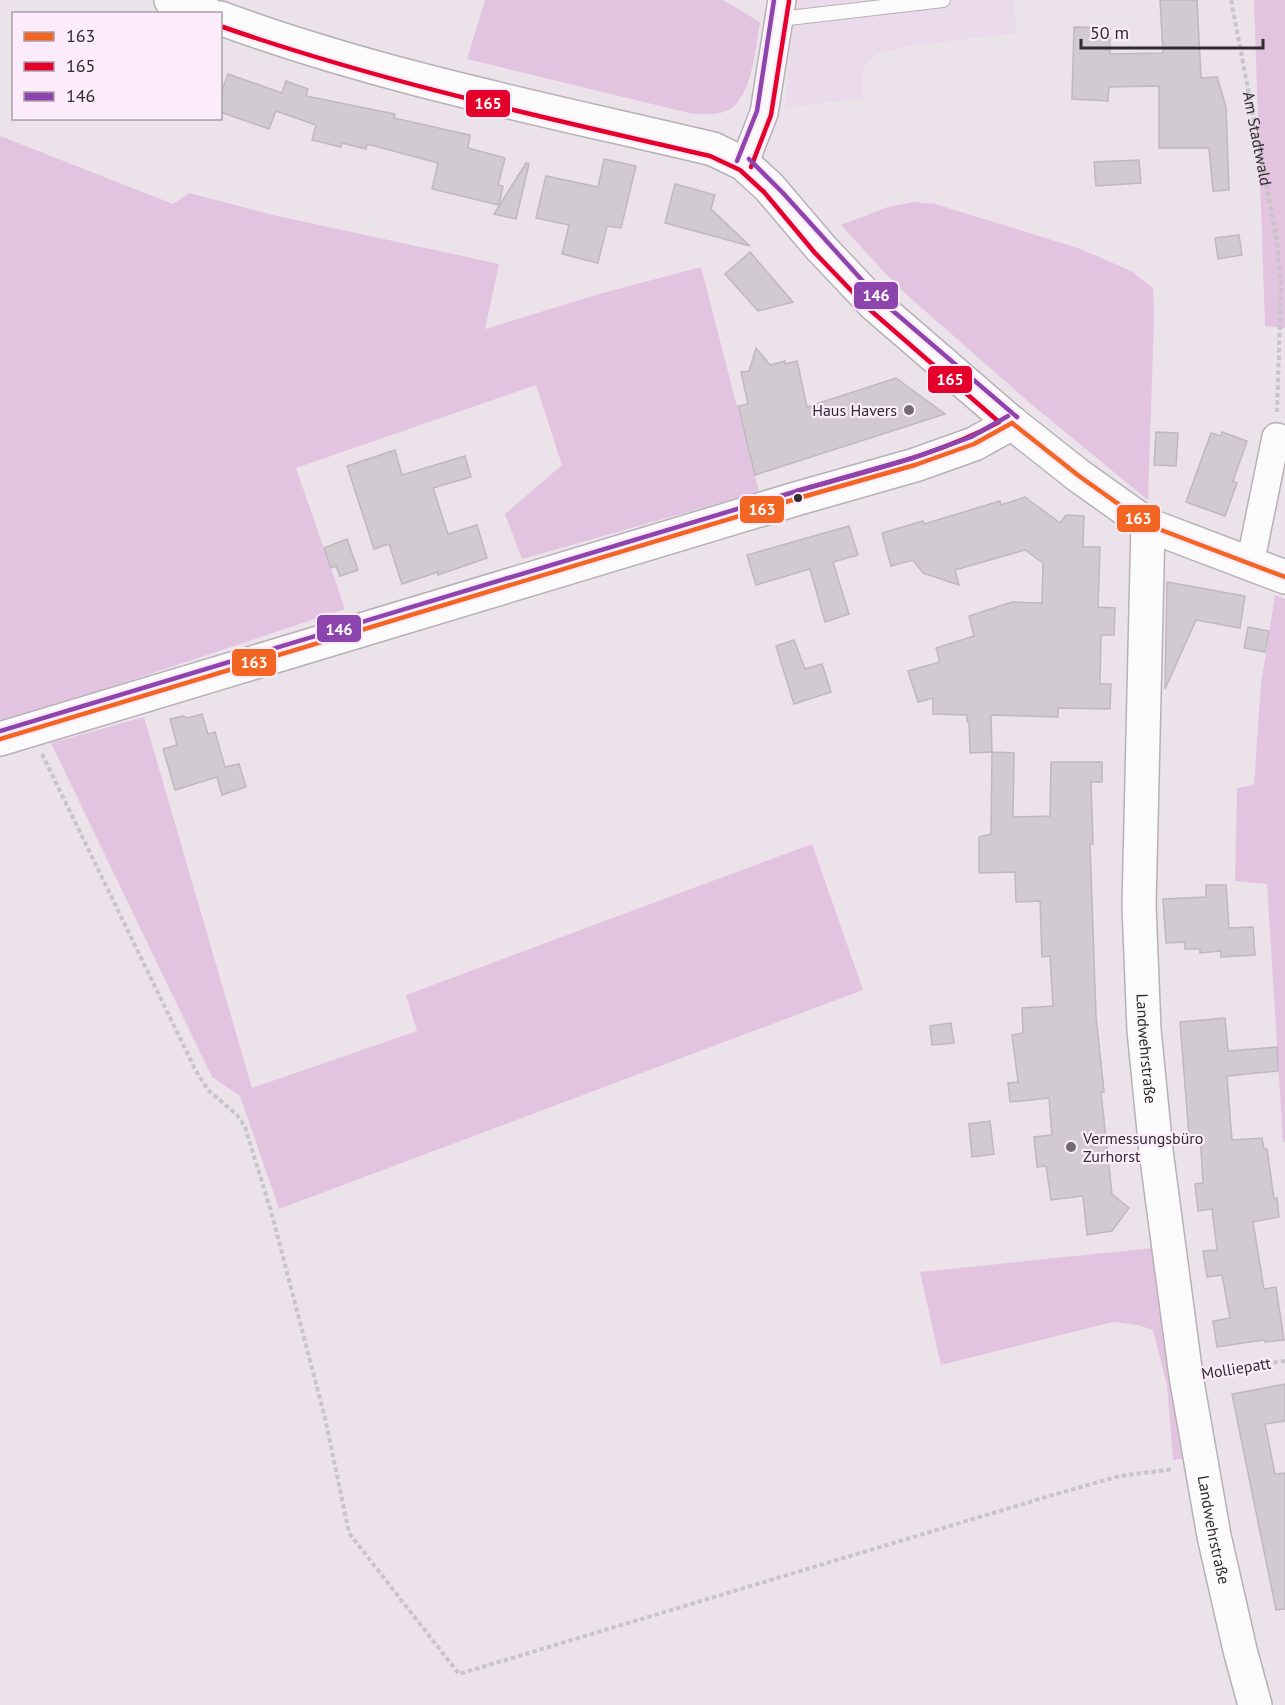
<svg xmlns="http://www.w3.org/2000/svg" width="1285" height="1705" viewBox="0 0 1285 1705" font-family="'PT Sans',sans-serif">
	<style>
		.built { fill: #ebdae9 }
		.green { fill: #e3c4e0 }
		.building { fill: #d1cad0; stroke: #c0b8bf; stroke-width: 1.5 }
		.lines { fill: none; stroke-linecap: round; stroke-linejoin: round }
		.service-casing { stroke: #b7b0b6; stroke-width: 16 }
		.minor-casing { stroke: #b7b0b6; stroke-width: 30 }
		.tertiary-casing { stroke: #b7b0b6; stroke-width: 36 }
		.secondary-casing { stroke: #b7b0b6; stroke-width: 36 }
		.path { stroke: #c7c5c7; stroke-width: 4; stroke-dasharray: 4.5 3; stroke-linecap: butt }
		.service { stroke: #fcfbfc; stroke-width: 14 }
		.minor { stroke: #fcfbfc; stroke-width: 27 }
		.tertiary { stroke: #fcfbfc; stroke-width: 33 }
		.secondary { stroke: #fcfbfc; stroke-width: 33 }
		.bus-1-casing { stroke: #fcebfa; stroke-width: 9 }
		.bus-2-casing { stroke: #fcebfa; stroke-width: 9 }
		.bus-3-casing { stroke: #fcebfa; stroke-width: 9 }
		.bus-1 { stroke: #f26522; stroke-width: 4.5 }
		.bus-2 { stroke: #e4002b; stroke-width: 4.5 }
		.bus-3 { stroke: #8e44ad; stroke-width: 4.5 }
		.poi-dot { fill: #726b71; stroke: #fcebfa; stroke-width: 2 }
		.bus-dot { fill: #312b30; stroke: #fcebfa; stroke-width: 2 }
		.labels { text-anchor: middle; stroke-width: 4.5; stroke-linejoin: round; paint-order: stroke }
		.street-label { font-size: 16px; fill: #312b30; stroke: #fcebfa }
		.poi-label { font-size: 16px; fill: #312b30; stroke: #fcebfa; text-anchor: end }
		.line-badge { stroke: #fcebfa; stroke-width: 2 }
		.badge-label { font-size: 16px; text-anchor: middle; font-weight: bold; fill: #fff }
	</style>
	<rect width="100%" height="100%" fill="#ebe2ea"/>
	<!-- built -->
	<polygon class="built" points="796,0 1013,0 1017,33 907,46 877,54 863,68 863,98 785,108"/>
	<!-- green -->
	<g class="green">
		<path d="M 485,0 L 723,0 L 760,22 C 756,45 752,102 726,111 C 714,116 702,114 689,113 L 467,59 Z"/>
		<polygon points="1254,0 1285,0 1285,328 1265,326"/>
		<polygon points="0,136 173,204 189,193 273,215 499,264 485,329 599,294 701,267 759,492 522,559 505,514 562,465 536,385 296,468 345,609 0,724"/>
		<polygon points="913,202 935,204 1078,248 1131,271 1153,288 1154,319 1148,500 1031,404 899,288 841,225 888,207"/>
		<polygon points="1275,595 1285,599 1285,1142 1283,1142 1267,884 1235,881 1237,788 1254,785 1261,684"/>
		<polygon points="144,717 252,1088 417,1031 406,995 812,844 863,990 279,1209 240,1096 212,1077 51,743"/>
		<polygon points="1153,1248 1188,1458 1173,1460 1167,1385 1153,1330 1138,1325 1113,1322 941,1365 920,1272"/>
	</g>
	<!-- building -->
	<g class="building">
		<polygon points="1160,0 1197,0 1201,78 1217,77 1226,107 1229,190 1213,191 1209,148 1159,148 1159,86 1109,87 1108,101 1072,99 1074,27 1110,28 1110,54 1163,53"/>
		<polygon points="228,74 282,93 286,81 308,89 306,96 395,114 394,118 470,135 468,148 505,158 498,185 503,186 499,205 432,189 438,163 367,144 366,149 342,143 341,147 312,140 316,125 276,111 269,129 220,112 220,96"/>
		<polygon points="604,159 636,166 621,228 607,226 598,263 562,254 569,225 536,218 546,176 598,187"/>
		<polygon points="1139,160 1141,183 1096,186 1094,162"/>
		<polygon points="526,163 529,164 516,219 494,214"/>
		<polygon points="675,184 715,195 711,209 750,246 665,223"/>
		<polygon points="1239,235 1242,255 1218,259 1215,238"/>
		<polygon points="750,252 793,302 758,311 725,274"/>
		<polygon points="756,348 770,365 785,361 785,364 797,361 807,407 896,378 945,414 755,475 738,406 748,404 741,372 749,371"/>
		<polygon points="1156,432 1178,433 1176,466 1154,465"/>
		<polygon points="1222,432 1247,441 1233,481 1237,483 1225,516 1186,502 1211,433 1221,436"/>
		<polygon points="395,450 402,475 465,456 471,477 433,488 448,534 477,525 487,558 438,575 438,572 402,584 389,544 374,549 347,466"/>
		<polygon points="1025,497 1060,523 1066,515 1084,516 1083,547 1100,547 1098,607 1115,608 1114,635 1101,635 1100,684 1111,684 1110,709 1058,708 1058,717 991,715 992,752 1014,753 1013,817 1050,816 1051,762 1102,762 1102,782 1091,782 1093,844 1090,844 1096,1016 1104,1092 1101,1092 1112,1194 1129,1208 1112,1231 1087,1235 1083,1196 1051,1200 1046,1166 1037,1167 1034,1137 1052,1135 1049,1098 1010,1102 1008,1083 1018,1082 1012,1035 1023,1033 1022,1008 1053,1006 1050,956 1042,957 1040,901 1016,902 1015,872 979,873 979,837 991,834 992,752 970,753 969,722 967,722 967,715 933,714 933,698 918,702 908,671 940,662 936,648 974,636 969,616 1012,602 1042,603 1043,563 1025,550 955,570 959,585 923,573 913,560 891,566 882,533 923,521 924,524 1000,501 1001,505"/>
		<polygon points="849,526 858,555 833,562 849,614 825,622 810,569 756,585 747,555"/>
		<polygon points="347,539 358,570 340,576 336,566 331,568 324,548"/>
		<polygon points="1167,582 1245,596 1240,628 1196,620 1165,689"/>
		<polygon points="1248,627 1269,631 1265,652 1244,648"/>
		<polygon points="794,640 805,669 822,664 831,692 794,704 776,646"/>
		<polygon points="202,714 208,734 215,732 225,767 239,764 246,787 222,795 217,777 175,790 163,749 177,745 170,719 183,716 188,718"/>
		<polygon points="1206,885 1226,885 1229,928 1253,927 1255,955 1221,957 1221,951 1200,953 1200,949 1185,949 1185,942 1166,943 1163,899 1206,897"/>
		<polygon points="1225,1018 1228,1051 1277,1047 1278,1071 1227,1076 1232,1140 1262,1138 1264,1149 1267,1149 1274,1199 1277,1198 1279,1217 1253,1222 1264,1289 1276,1287 1284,1340 1265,1342 1264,1340 1217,1347 1213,1321 1230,1318 1222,1275 1207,1277 1203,1251 1217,1250 1212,1209 1198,1211 1195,1184 1203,1183 1200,1135 1189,1136 1180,1022"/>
		<polygon points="951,1023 954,1043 932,1045 930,1026"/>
		<polygon points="990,1121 994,1154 972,1157 969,1124"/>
		<polygon points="1285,1384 1285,1421 1265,1424 1275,1474 1285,1473 1285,1609 1276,1610 1232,1394"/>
	</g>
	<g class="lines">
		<!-- service casing -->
		<g class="service-casing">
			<polyline id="service" points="780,19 943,0"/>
		</g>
		<!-- minor casing -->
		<g class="minor-casing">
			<g id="minor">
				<polyline points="744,164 764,113 782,0"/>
				<polyline points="1250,564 1276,437 1285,439"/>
			</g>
		</g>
		<!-- tertiary casing -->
		<g class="tertiary-casing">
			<g id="tertiary">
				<path id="s2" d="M 1148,525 L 1139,906 L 1144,1030 L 1156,1151 L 1186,1376 L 1214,1536 L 1240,1650 L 1255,1705"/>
				<polyline points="0,739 799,498 915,465 974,444 1012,423"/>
			</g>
		</g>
		<!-- secondary casing -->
		<g class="secondary-casing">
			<g id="secondary">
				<polyline points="171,0 208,14"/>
				<path d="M 220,18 C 380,77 548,110 713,149 L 744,164 L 769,187 L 821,248 L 874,304 L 1012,423 L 1079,476 L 1148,525 L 1285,577"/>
			</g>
		</g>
		<!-- path -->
		<g class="path">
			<path id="s1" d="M 1231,0 L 1277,240 L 1281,286 L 1277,412"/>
			<polyline points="42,754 196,1071 208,1090 237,1115 245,1127 271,1211 325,1418 349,1533 459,1674 1056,1494 1120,1476 1174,1469"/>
			<polyline points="1214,1371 1285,1361"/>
		</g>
		<!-- service -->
		<use href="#service" class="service"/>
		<!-- minor -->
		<use href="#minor" class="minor"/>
		<!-- tertiary -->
		<use href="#tertiary" class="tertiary"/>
		<!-- secondary -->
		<use href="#secondary" class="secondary"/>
		<!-- bus-1 casing -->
		<g class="bus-1-casing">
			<g id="bus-1">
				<polyline points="1012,423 1079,476 1148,525 1285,577"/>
				<polyline points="0,739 799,498 915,465 974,444 1012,423"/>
			</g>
		</g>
		<!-- bus-2 casing -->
		<g class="bus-2-casing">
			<g id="bus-2">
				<path d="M 220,26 C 381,82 546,118 710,156 L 740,170 L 764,192 L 815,253 L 869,309 L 999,422 C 937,456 865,471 797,491"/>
				<polyline points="751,167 771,115 789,1"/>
			</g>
		</g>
		<!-- bus-3 casing -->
		<g class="bus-3-casing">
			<g id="bus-3">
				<polyline points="749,159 783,193 879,299 1017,417"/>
				<polyline points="737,161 757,111 774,0"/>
				<polyline points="0,731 797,491 913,458 971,437 1008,416"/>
			</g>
		</g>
		<!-- bus-1 -->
		<use href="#bus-1" class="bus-1"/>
		<!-- bus-2 -->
		<use href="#bus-2" class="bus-2"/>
		<!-- bus-3 -->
		<use href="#bus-3" class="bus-3"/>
	</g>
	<!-- markers -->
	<g class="poi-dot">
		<circle cx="909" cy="410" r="6"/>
		<circle cx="1071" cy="1147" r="6"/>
	</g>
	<circle class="bus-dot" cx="798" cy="498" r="5"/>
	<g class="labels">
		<!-- street labels -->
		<g class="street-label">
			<text dy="6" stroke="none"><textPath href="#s1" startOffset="141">Am Stadtwald</textPath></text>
			<text dy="6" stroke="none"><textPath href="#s2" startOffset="524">Landwehrstraße</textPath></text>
			<text transform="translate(1236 1368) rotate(-9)" y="6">Molliepatt</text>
			<text dy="6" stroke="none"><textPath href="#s2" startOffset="1010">Landwehrstraße</textPath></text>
		</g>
		<!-- poi labels -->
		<g class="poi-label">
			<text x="897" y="416">Haus Havers</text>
			<text x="1083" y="1144" text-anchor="start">Vermessungsbüro<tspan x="1083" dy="18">Zurhorst</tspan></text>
		</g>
	</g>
	<g class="line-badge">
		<rect x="465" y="89" width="46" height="29" rx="6" fill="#e4002b"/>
		<rect x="853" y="281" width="46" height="29" rx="6" fill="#8e44ad"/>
		<rect x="927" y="365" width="46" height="29" rx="6" fill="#e4002b"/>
		<rect x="739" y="495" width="46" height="29" rx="6" fill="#f26522"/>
		<rect x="1116" y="504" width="45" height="29" rx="6" fill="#f26522"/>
		<rect x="316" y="614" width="46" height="29" rx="6" fill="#8e44ad"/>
		<rect x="231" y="648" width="46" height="29" rx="6" fill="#f26522"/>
	</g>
	<g class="badge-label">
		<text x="488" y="109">165</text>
		<text x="876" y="301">146</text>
		<text x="950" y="385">165</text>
		<text x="762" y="515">163</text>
		<text x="1138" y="524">163</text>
		<text x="339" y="635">146</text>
		<text x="254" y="668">163</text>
	</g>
	<!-- legend -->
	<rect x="12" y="12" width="210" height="108" fill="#fcebfa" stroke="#ab9ea9" stroke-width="1.5"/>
	<rect x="24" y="32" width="30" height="9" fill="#f26522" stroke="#ab9ea9" stroke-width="1.5"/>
	<text x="66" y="42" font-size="18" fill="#312b30">163</text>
	<rect x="24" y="62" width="30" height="9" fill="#e4002b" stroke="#ab9ea9" stroke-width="1.5"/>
	<text x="66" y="72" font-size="18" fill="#312b30">165</text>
	<rect x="24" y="92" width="30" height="9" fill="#8e44ad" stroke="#ab9ea9" stroke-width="1.5"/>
	<text x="66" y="102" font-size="18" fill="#312b30">146</text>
	<!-- scale -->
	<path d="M1081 39v9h182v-9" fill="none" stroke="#312b30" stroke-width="3"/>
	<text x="1090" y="39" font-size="18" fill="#312b30" stroke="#fcebfa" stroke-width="4.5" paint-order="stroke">50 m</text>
</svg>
